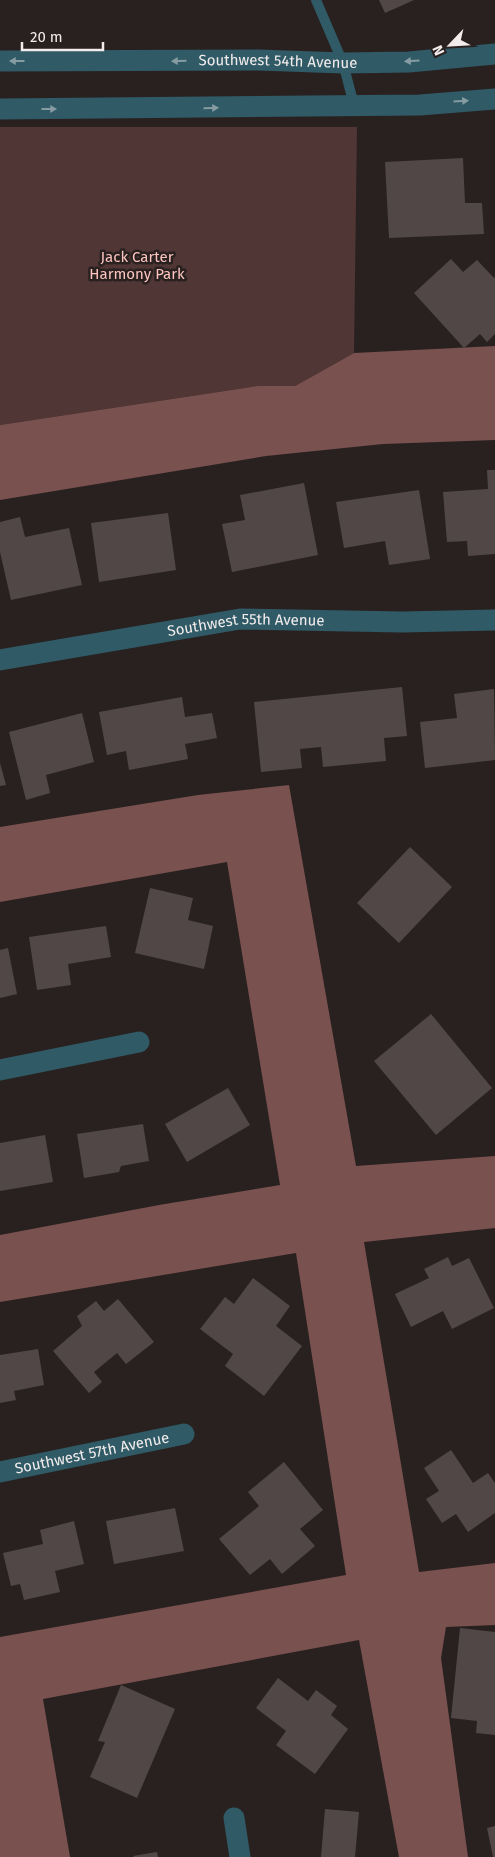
<svg xmlns="http://www.w3.org/2000/svg" width="495" height="1857" viewBox="0 0 495 1857" font-family="'Fira Sans',sans-serif">
	<style>
		.green { fill: #503634 }
		.water { fill: #79514e }
		.building { fill: #514747 }
		.lines { fill: none; stroke-linecap: round; stroke-linejoin: round }
		.service { stroke: #2f5a66; stroke-width: 10 }
		.minor { stroke: #2f5a66; stroke-width: 21 }
		.oneway { fill: #879ca2 }
		.labels { text-anchor: middle; stroke-width: 5; stroke-linejoin: round; paint-order: stroke }
		.street-label { font-size: 15px; fill: #f2ecec; stroke: #292120 }
		.park-label { font-size: 15px; fill: #fec4bf; stroke: #292120 }
	</style>
	<rect width="100%" height="100%" fill="#292120"/>
	<!-- green -->
	<polygon class="green" points="0,127 357,127 354,353 295,386 257,386 0,425"/>
	<!-- water -->
	<g class="water">
		<polygon points="495,346 495,440 383,444 266,456 0,500 0,425 257,386 295,386 354,353"/>
		<polygon points="289,785 356,1166 495,1156 495,1228 364,1242 419,1572 495,1563 495,1625 446,1627 441,1658 468,1857 399,1857 359,1640 43,1699 70,1857 0,1857 0,1637 346,1575 296,1253 0,1302 0,1235 159,1205 280,1185 227,862 0,902 0,827 198,795"/>
	</g>
	<!-- building -->
	<g class="building">
		<polygon points="379,0 414,0 385,13"/>
		<polygon points="463,158 465,203 482,203 484,234 389,238 385,162"/>
		<polygon points="451,259 463,272 477,260 494,278 495,277 495,334 487,342 480,334 464,348 414,293"/>
		<polygon points="487,470 495,470 495,554 468,556 467,541 447,542 443,492 488,489"/>
		<polygon points="304,483 318,555 232,572 222,524 245,520 240,495"/>
		<polygon points="419,490 430,559 389,565 385,541 344,548 336,502"/>
		<polygon points="168,513 176,570 99,582 91,523"/>
		<polygon points="20,517 25,537 69,528 82,585 11,600 0,552 0,522"/>
		<polygon points="402,687 407,736 384,738 386,761 323,767 321,747 300,749 302,768 261,772 254,702"/>
		<polygon points="494,689 495,760 425,768 420,722 457,718 454,694"/>
		<polygon points="182,697 185,717 212,713 217,738 185,744 188,759 129,770 126,751 107,755 99,712"/>
		<polygon points="82,713 94,762 46,775 50,793 26,800 9,732"/>
		<polygon points="0,763 6,785 0,786"/>
		<polygon points="410,847 452,887 399,943 357,903"/>
		<polygon points="150,888 193,898 188,920 213,926 204,969 135,953"/>
		<polygon points="106,926 111,957 68,964 71,985 37,990 29,937"/>
		<polygon points="8,948 17,994 0,998 0,950"/>
		<polygon points="431,1014 492,1088 436,1135 374,1061"/>
		<polygon points="228,1088 250,1125 187,1162 165,1124"/>
		<polygon points="143,1124 149,1161 121,1166 119,1172 84,1178 77,1134"/>
		<polygon points="45,1135 53,1182 0,1191 0,1143"/>
		<polygon points="448,1257 452,1266 469,1258 494,1308 452,1329 443,1311 411,1327 395,1294 429,1278 424,1269"/>
		<polygon points="253,1278 290,1306 276,1326 302,1346 264,1396 225,1366 233,1354 200,1329 225,1297 234,1304"/>
		<polygon points="118,1299 154,1342 126,1364 117,1353 94,1372 102,1382 89,1393 53,1351 82,1326 77,1316 96,1301 104,1311"/>
		<polygon points="38,1349 44,1385 14,1391 16,1400 0,1403 0,1355"/>
		<polygon points="451,1450 473,1483 488,1473 495,1483 495,1513 468,1532 456,1514 442,1523 426,1499 439,1491 424,1468"/>
		<polygon points="284,1462 323,1510 300,1529 315,1546 282,1574 270,1559 250,1575 219,1539 259,1506 248,1492"/>
		<polygon points="175,1508 184,1551 114,1564 106,1521"/>
		<polygon points="74,1521 84,1564 55,1571 60,1592 24,1600 20,1584 11,1586 3,1553 43,1544 40,1530"/>
		<polygon points="460,1628 495,1632 495,1735 476,1733 477,1721 451,1718"/>
		<polygon points="278,1678 308,1701 316,1690 337,1706 331,1715 348,1729 315,1774 276,1745 286,1731 256,1708"/>
		<polygon points="121,1685 175,1709 137,1798 90,1777 105,1742 98,1741"/>
		<polygon points="325,1809 359,1812 355,1857 321,1857"/>
		<polygon points="495,1826 495,1857 493,1857 487,1828"/>
		<polygon points="157,1852 158,1857 134,1857 133,1856"/>
	</g>
	<g class="lines">
		<!-- service -->
		<polyline class="service" points="316,0 343,63 354,105"/>
		<!-- minor -->
		<g class="minor">
			<path id="s1" d="M 0,61 L 258,60 L 343,63 L 409,62 L 495,54"/>
			<polyline points="0,109 420,105 495,99"/>
			<path id="s2" d="M 0,660 L 240,619 L 402,622 L 495,620"/>
			<polyline points="0,1070 139,1042"/>
			<path id="s3" d="M 0,1472 L 184,1434"/>
			<polyline points="234,1818 240,1857"/>
		</g>
	</g>
	<!-- one-way arrows -->
	<defs><path id="oneway-solid" d="M-6-.8H1V-3.2L6.5 0L1 3.2V.8H-6Z" transform="scale(1.25)"/></defs>
	<g class="oneway">
		<use href="#oneway-solid" transform="translate(17 61) rotate(-180)"/>
		<use href="#oneway-solid" transform="translate(179 61) rotate(179)"/>
		<use href="#oneway-solid" transform="translate(412 61) rotate(177)"/>
		<use href="#oneway-solid" transform="translate(461 101) rotate(-4)"/>
		<use href="#oneway-solid" transform="translate(211 108) rotate(-1)"/>
		<use href="#oneway-solid" transform="translate(49 109)"/>
	</g>
	<g class="labels">
		<!-- street labels -->
		<g class="street-label">
			<text dy="5" stroke="none"><textPath href="#s1" startOffset="278">Southwest 54th Avenue</textPath></text>
			<text dy="5" stroke="none"><textPath href="#s2" startOffset="249">Southwest 55th Avenue</textPath></text>
			<text dy="5" stroke="none"><textPath href="#s3" startOffset="94">Southwest 57th Avenue</textPath></text>
		</g>
		<!-- park labels -->
		<g class="park-label">
			<text x="137" y="262">Jack Carter<tspan x="137" dy="17">Harmony Park</tspan></text>
		</g>
	</g>
	<!-- north arrow -->
	<g transform="translate(450 45) rotate(245)" stroke="#292120" stroke-width="4" paint-order="stroke">
	<path d="M0-4L9 19L0 12L-9 19Z" fill="#f2ecec"/>
	<text y="-8" font-size="14" font-weight="bold" text-anchor="middle" fill="#f2ecec">N</text>
	</g>
	<!-- scale -->
	<path d="M22 42v8h81v-8" fill="none" stroke="#f2ecec" stroke-width="2.5"/>
	<text x="30" y="42" font-size="15" fill="#f2ecec" stroke="#292120" stroke-width="4" paint-order="stroke">20 m</text>
</svg>
